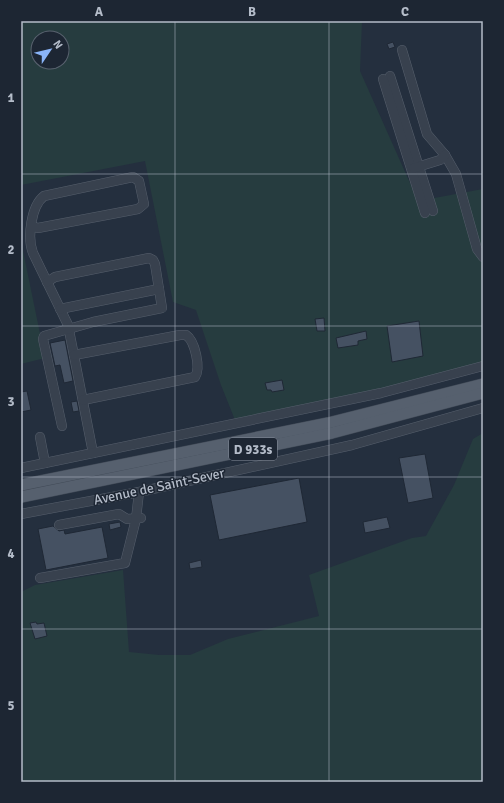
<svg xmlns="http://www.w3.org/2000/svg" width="504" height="803" viewBox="0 0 504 803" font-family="Signika,sans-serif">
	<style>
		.green { fill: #263c3f; fill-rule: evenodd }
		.building { fill: #455162; stroke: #1f2835 }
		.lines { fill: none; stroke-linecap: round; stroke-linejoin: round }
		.minor-casing { stroke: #565f6c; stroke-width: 10 }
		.major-casing { stroke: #414a57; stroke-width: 12 }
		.minor { stroke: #38414e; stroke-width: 9 }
		.major { stroke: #56606e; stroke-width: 11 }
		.grid { fill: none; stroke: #b4bcc9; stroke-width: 1; stroke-opacity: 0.55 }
		.labels { text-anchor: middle; stroke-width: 3; stroke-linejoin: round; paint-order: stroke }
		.shield { fill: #1d2633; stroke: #878f9c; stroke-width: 1 }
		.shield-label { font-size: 13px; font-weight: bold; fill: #b4bcc9 }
		.street-label { font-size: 14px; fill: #b4bcc9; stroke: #1d2633 }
		.neatline { fill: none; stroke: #b4bcc9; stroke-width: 1.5 }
		.grid-label { font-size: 13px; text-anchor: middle; font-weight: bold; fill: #b4bcc9 }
	</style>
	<rect width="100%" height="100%" fill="#242f3e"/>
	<!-- green -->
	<g class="green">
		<path d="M 21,21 L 362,21 L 360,71 L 418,201 L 483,189 L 483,367 L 235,420 L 221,385 L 196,310 L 173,302 L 145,161 L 21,185 ZM 38,38 L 62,38 L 62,62 L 38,62 Z"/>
		<polygon points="21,241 45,358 21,364"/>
		<polygon points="483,433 483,782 21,782 21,592 35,585 123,570 129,652 159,655 190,655 228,639 319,616 309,575 412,538 426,536 454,485 473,439"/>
	</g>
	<!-- building -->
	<g class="building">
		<polygon points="393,42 395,47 389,49 387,44"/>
		<polygon points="324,318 325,331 317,331 315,319"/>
		<polygon points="419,321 423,356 392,362 387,326"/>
		<polygon points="366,331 367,339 358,341 358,345 338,348 336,338"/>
		<polygon points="65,340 73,381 64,383 60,365 55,366 50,343"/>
		<polygon points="282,380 284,390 272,392 271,390 267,390 265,383"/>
		<polygon points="27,391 31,410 21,412 21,392"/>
		<polygon points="77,401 79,411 73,412 71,402"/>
		<polygon points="425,454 433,498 408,503 399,458"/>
		<polygon points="299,478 307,522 219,540 210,495"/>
		<polygon points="387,517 390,528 365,533 363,522"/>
		<polygon points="120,522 121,527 110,530 109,524"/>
		<polygon points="53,526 59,531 64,530 65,534 102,527 108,558 46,570 38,529"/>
		<polygon points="201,560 202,567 190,569 189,563"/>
		<polygon points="36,622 37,624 44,623 47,636 35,639 30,623"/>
	</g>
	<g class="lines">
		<!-- minor casing -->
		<g class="minor-casing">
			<g id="minor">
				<polyline points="402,50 427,134 445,155 456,174 477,249 483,257"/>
				<polyline points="390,76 433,211"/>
				<polyline points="383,79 425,213"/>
				<polyline points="414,168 440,160 445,155"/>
				<path d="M 31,226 L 38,228 L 138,209 L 144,204 L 139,181 L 133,177 L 44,196 C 31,206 27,238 33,253 L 68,325 L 93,453"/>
				<polyline points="47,282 55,277 149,258 153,260 155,264 162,308 93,322 44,336 43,339 62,426"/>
				<polyline points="60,309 159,289"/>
				<path d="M 74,355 L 180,335 L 186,335 C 195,341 201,368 195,377 L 83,400"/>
				<polyline points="40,437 45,463"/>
				<polyline points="21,468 381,393 483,366"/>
				<polyline points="21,514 139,492 352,445 483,408"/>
				<polyline points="59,525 119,514 127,519 141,518"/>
				<polyline points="40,578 125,563 136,519 139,492"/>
			</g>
		</g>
		<!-- major casing -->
		<g class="major-casing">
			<g id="major">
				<polyline points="21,485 328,423 483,384"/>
				<polyline points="21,497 332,433 483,393"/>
			</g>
		</g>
		<!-- minor -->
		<use href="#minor" class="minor"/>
		<!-- major -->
		<use href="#major" class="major"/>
	</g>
	<!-- grid -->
	<path class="grid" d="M 175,21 L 175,782M 329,21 L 329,782M 21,174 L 483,174M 21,326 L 483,326M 21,477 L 483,477M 21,629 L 483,629"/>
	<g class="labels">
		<!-- shield labels -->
		<rect class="shield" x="229" y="438" width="48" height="22" rx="3"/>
		<g class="shield-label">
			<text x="253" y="454">D 933s</text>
		</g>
		<!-- street labels -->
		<g class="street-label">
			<text transform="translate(159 486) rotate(-12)" y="5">Avenue de Saint-Sever</text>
		</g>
	</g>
	<!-- border -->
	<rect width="504" height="803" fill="none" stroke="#1d2633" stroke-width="44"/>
	<!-- north arrow -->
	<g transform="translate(50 50) rotate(55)"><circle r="19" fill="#1d2633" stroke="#59626f"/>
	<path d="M0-3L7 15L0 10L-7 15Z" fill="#8ab4f8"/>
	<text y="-6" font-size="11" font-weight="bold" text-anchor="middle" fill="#b4bcc9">N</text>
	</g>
	<rect x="22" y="22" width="460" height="759" class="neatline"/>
	<g class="grid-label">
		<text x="99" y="16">A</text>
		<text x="252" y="16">B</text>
		<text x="405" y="16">C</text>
		<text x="11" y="102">1</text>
		<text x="11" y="254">2</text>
		<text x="11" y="406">3</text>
		<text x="11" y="558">4</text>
		<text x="11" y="710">5</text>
	</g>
</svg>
